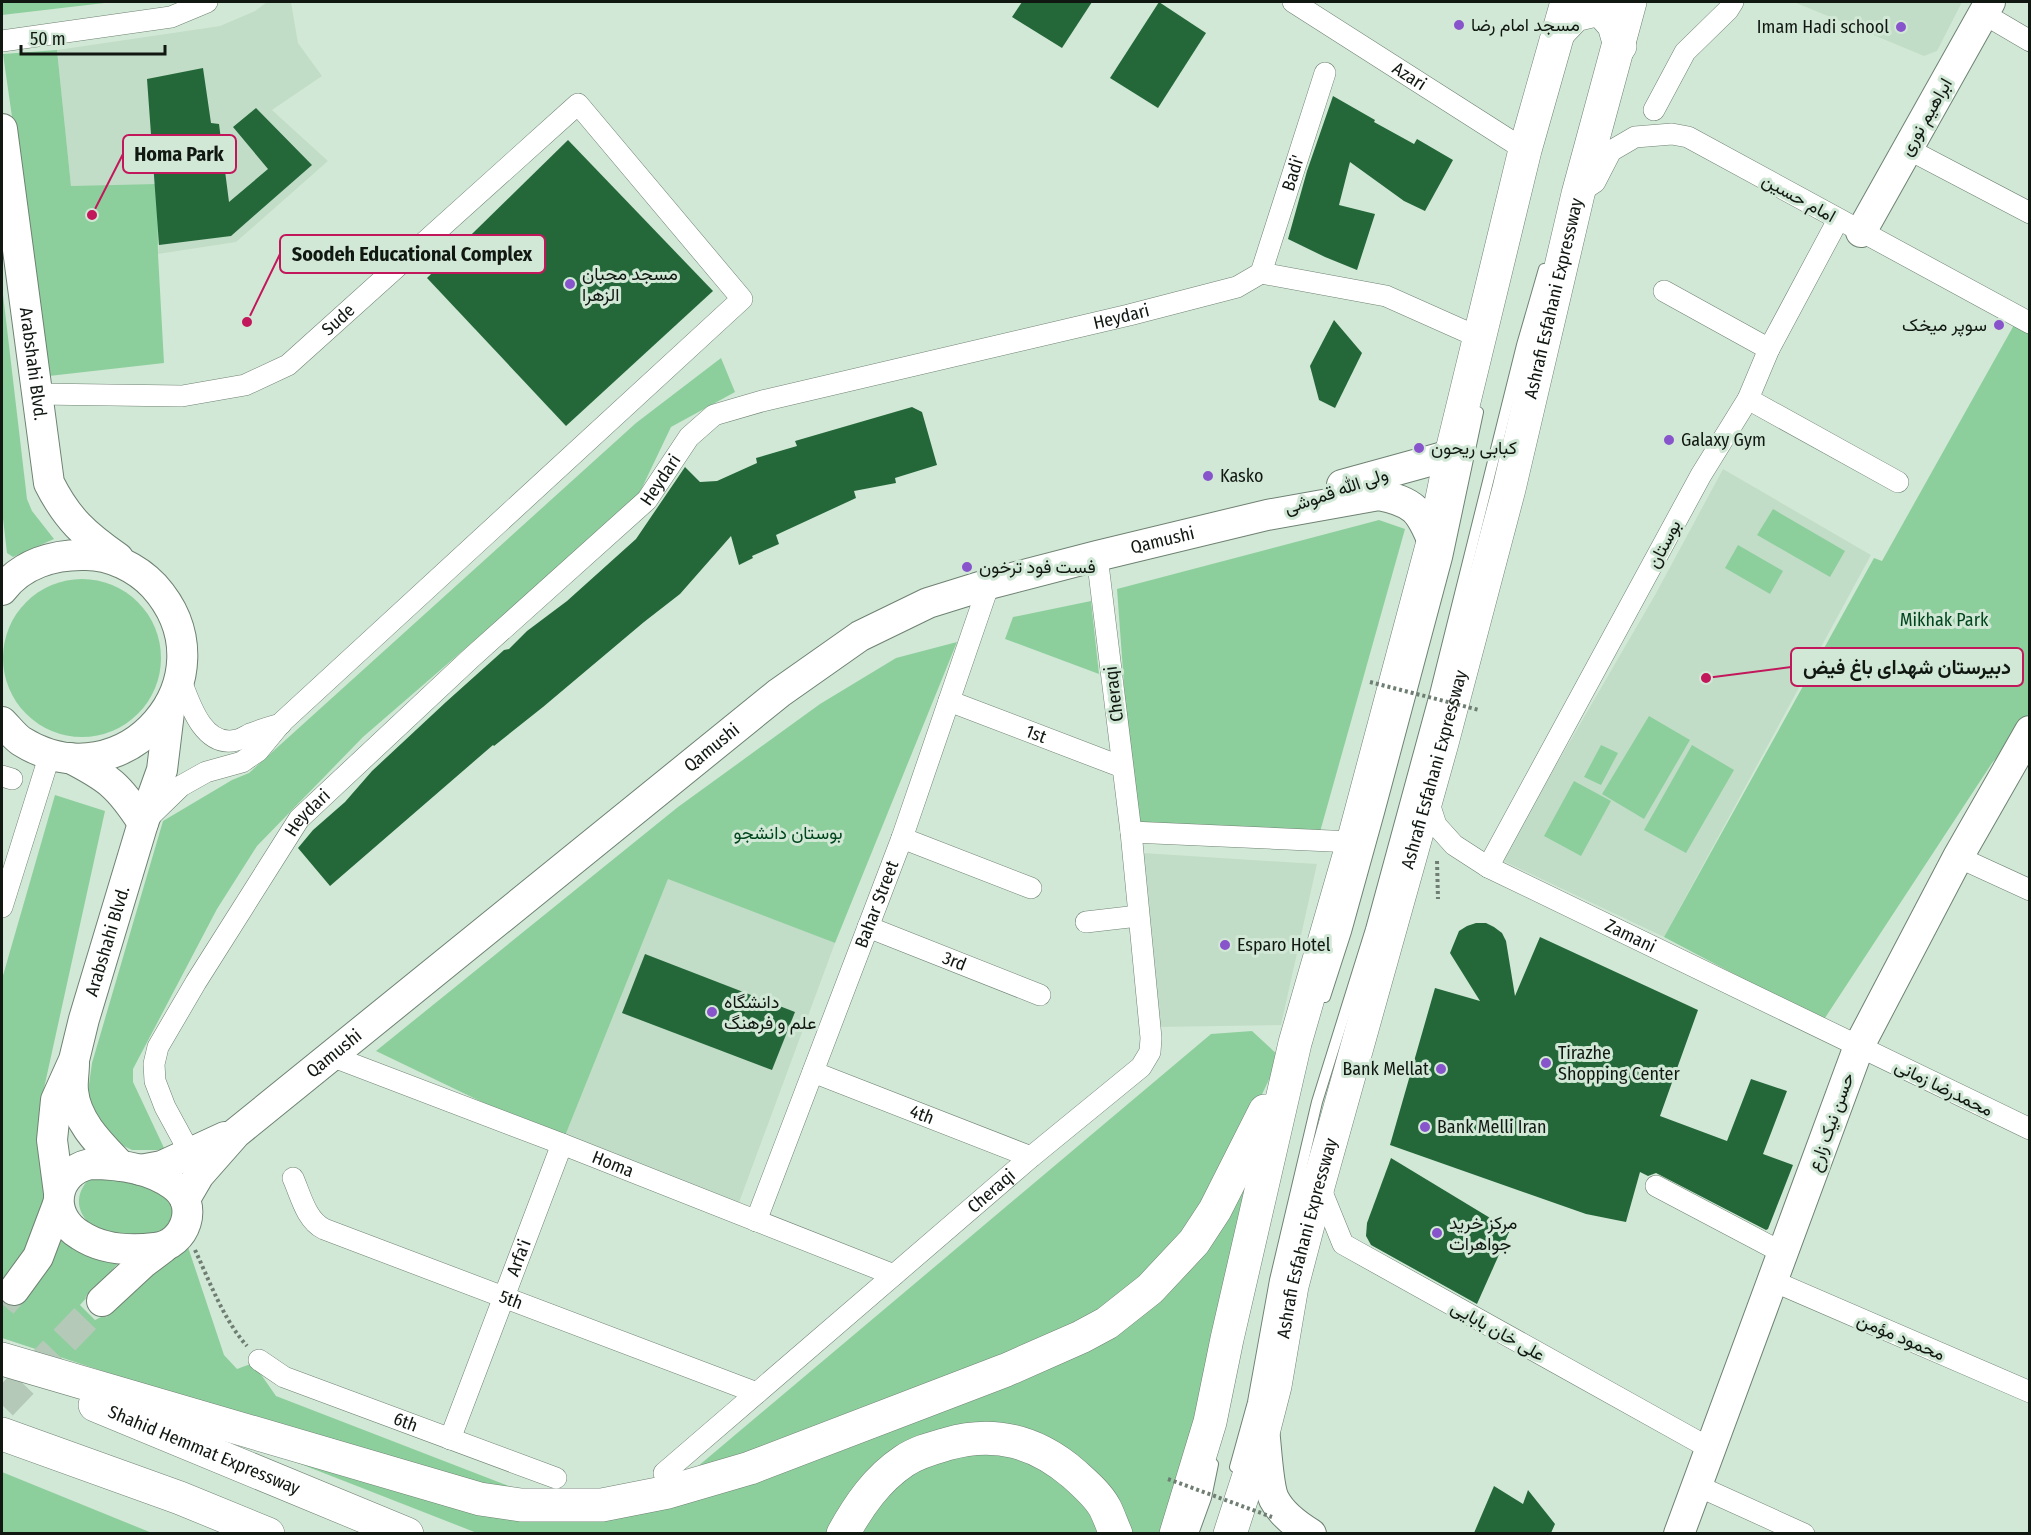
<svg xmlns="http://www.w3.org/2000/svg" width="2031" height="1535" viewBox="0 0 2031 1535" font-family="'Fira Sans Condensed',Vazirmatn,sans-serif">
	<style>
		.built { fill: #c2ddc7 }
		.green { fill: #8dcf9c }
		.building { fill: #24683a }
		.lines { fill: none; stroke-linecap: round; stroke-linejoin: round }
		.secondary-tunnel { stroke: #b5c9b9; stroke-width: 30; stroke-dasharray: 30 15; stroke-linecap: butt }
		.lane-casing { stroke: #6e8272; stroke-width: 12 }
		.street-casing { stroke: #6e8272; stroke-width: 22 }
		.secondary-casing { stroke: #6e8272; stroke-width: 32 }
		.highway-casing { stroke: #6e8272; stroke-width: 34 }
		.path { stroke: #6f7e72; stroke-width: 4; stroke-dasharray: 3 3; stroke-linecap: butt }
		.lane { stroke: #fff; stroke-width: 10 }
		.street { stroke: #fff; stroke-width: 21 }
		.secondary { stroke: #fff; stroke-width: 30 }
		.highway { stroke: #fff; stroke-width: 33 }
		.path-bridge { stroke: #6f7e72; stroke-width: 4; stroke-dasharray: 3 3; stroke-linecap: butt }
		.poi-dot { fill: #8854cc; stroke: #d2e8d6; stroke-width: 2 }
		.labels { text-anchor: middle; stroke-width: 6; stroke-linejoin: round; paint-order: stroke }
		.poi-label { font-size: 18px; fill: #111812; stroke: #d2e8d6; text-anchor: start }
		.street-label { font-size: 18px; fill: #111812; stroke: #d2e8d6 }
		.park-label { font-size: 18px; fill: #00461d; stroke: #d2e8d6 }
		.leader { fill: none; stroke: #c2185b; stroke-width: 2 }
		.callout-dot { fill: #c2185b; stroke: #d2e8d6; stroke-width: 2 }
		.callout { fill: #d2e8d6; stroke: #c2185b; stroke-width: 2 }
		.callout-label { font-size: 20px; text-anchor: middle; font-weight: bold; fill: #111812 }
	</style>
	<rect width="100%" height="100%" fill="#d2e8d6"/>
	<!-- built -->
	<g class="built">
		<polygon points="267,2 291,2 298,43 322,76 272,110 328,161 236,242 158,254 159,245 71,186 57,50 220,26 255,11"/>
		<polygon points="1794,2 1962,2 1937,51 1924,56"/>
		<polygon points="1723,469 1871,555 1664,937 1501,860 1655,595"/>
		<polygon points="1143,853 1317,864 1281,1025 1159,1027"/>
		<polygon points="668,878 835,943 737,1208 563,1141"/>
	</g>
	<!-- green -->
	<g class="green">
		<polygon points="2,2 113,2 2,15"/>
		<polygon points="57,50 71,186 157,184 158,254 164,363 49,376 3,54"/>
		<polygon points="2,286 27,499 32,511 54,539 13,557 7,553 2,510"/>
		<polygon points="2014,325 2029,334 2030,711 2014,739 1992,763 1823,1021 1664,937 1874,558 1882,561"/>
		<polygon points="721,358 735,392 671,427 639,494 556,570 363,737 257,846 217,909 133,1069 133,1082 165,1150 132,1150 101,1135 87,1099 92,1063 163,821 232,780 249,773 636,423"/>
		<polygon points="1773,509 1845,551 1830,577 1757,535"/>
		<polygon points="1379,520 1405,529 1320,832 1134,822 1117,589"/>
		<polygon points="1738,545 1783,571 1770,594 1725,568"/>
		<circle cx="82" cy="658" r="79"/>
		<polygon points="1091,601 1099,674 1005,639 1013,617"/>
		<polygon points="957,642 835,943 668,879 563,1141 376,1051 678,807 820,704 896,658"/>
		<polygon points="1649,716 1690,740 1644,819 1602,794"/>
		<polygon points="1601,745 1618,753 1601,785 1584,777"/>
		<polygon points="1692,745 1734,770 1686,853 1644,830"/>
		<polygon points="1574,781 1611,801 1581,856 1544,836"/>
		<polygon points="55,795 105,811 41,1102 59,1231 121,1260 80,1305 95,1320 107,1314 187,1244 224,1355 237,1369 253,1363 276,1396 527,1493 490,1489 221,1410 2,1338 2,979"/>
		<polygon points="1252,1031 1280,1057 1200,1223 1162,1265 1059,1340 684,1478 1211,1034"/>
		<polygon points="1261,1136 1167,1533 1127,1533 1105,1490 962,1429 833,1534 477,1533 214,1430 570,1517 1100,1338"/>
		<path d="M 100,1176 L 170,1190 L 178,1214 L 161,1238 C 147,1238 130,1241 117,1237 C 88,1231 65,1205 89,1179 Z"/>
		<polygon points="1007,1449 1065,1478 1106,1534 855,1534 884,1490 938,1457"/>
		<polygon points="2,1472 152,1533 2,1533"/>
	</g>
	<!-- building -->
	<g class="building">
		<polygon points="1022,2 1092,2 1062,48 1012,17"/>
		<polygon points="1159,2 1206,33 1158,108 1110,78"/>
		<polygon points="203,68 211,123 219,124 229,202 268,169 233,127 256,108 312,165 231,236 159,245 147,79"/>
		<polygon points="1333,96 1375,120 1374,122 1414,144 1417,139 1453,160 1425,211 1404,201 1350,162 1339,205 1375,214 1357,270 1325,257 1288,239 1307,171"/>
		<polygon points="568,140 713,291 566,426 427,278"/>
		<polygon points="1334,320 1362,353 1335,408 1319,400 1310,366"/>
		<polygon points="912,407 922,412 937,465 895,478 896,483 854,491 856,498 776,535 779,544 752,556 753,558 739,565 731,536 680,594 644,622 543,707 494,746 493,745 330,886 298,848 313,830 345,802 372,771 446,702 504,650 509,649 527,631 567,601 636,539 685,467 700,482 717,481 757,463 756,458 797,446 795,441"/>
		<polygon points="1476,923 1486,923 1494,927 1502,933 1506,941 1515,996 1540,937 1698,1010 1660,1116 1727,1141 1751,1079 1787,1091 1763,1154 1793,1165 1768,1229 1766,1230 1656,1173 1648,1176 1640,1172 1626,1222 1586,1214 1390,1145 1435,988 1480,1001 1450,953 1459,931 1467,926"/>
		<polygon points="645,954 795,1012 772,1070 622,1013"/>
		<polygon points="1391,1158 1510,1230 1477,1304 1371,1245 1366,1236 1367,1223"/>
		<polygon points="1494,1486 1523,1504 1528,1490 1555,1524 1551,1533 1474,1533"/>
	</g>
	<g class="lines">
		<!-- secondary-tunnel -->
		<g class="secondary-tunnel">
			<polyline points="2,1304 14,1290"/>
			<polyline points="2,1405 102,1301"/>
		</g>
		<!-- lane casing -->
		<g class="lane-casing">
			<g id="lane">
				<polyline points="1325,997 1346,932 1379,813 1447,558 1478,412"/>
				<polyline points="1235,1467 1253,1402 1275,1280 1317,1102 1371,929 1436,690 1522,345 1544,269"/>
				<polyline points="1193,1534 1206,1498 1213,1464"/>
			</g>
		</g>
		<!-- street casing -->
		<g class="street-casing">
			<g id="street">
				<path id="s1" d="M 1293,2 L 1525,150"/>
				<polyline points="1984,14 2030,41"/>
				<polyline points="2,41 171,17 207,2"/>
				<polyline points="1654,110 1685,52 1728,10 1733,2"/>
				<polyline points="1908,149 2030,213"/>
				<polyline points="1586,188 1595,182 1611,151 1635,137 1672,134 1688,137 2030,323"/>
				<path id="s2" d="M 1261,273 L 1325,73"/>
				<polyline points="1664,291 1769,349"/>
				<path id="s3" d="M 37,394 L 182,396 L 245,385 L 288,365 L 578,104 L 742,299 L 281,723 L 258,751 L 242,762 L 206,772 L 181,786 L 147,819"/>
				<polyline points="1748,399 1898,482"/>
				<path d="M 180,678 C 189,702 203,749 237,740 C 242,739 246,736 250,734 C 260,730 271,727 281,724"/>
				<path id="s4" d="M 949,701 L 1122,767"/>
				<polyline points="2,776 12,779"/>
				<path id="s5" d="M 1428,800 L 1436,825 L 1454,845 L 1488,867 L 2030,1129"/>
				<polyline points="1131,832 1353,842"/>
				<polyline points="902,838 1031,888"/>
				<polyline points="1958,857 2030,890"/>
				<polyline points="1488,867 1701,475 1748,399 1769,349 1838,220"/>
				<polyline points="2,907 50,754"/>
				<polyline points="1086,922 1138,916"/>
				<path id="s6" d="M 868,927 L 1040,995"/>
				<path id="s7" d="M 331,1056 L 562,1144 L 894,1275"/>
				<path id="s8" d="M 813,1072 L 1031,1157"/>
				<path id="s9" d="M 190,1153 L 165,1107 L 155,1081 L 154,1064 L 158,1047 L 196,982 L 299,819 L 471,658 L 647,500 L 689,437 L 714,415 L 762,401 L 1129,315 L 1237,287 L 1261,273 L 1386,296 L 1478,337"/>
				<path id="s10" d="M 293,1178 C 301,1196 306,1220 324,1229 L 757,1393"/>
				<polyline points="1319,1185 1343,1244 1711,1449"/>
				<polyline points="1656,1186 1783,1253"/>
				<path id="s11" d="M 756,1221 L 902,838 L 989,584"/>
				<polyline points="1773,1281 2030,1392"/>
				<path id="s12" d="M 259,1360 L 284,1377 L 556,1478"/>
				<path id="s13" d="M 450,1439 L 562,1144"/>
				<path id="s14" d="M 664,1473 L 1031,1157 L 1141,1067 L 1150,1052 L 1151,1038 L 1131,832 L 1097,556"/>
				<polyline points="1698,1486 1804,1534"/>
			</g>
		</g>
		<!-- secondary casing -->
		<g class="secondary-casing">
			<g id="secondary">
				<path id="s15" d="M 2,129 L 49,483 C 67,519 85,535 118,558"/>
				<polyline points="1861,232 1990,2"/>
				<polyline points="1342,485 1451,455"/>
				<path d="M 2,590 C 21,564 54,554 86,555 C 111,555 137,568 154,586 C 236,677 124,806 21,741 C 14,736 8,728 2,722"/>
				<path d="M 70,758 C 109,778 119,786 143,823"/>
				<path d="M 74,1063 C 74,1072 72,1082 73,1091 C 76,1122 101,1145 121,1166"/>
				<path d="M 90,1164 C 118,1164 150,1168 173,1185 C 200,1204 186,1245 155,1248 C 130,1251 101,1249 80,1235 C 47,1215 54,1172 90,1164 Z"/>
				<polyline points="140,1170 162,1166 225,1137"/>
				<path id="s16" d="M 59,1193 L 52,1140 L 56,1100 L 74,1060 L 84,1019 L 143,823 L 162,770 L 170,704"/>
				<path id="s17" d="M 185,1199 L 199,1175 L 236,1133 L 779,693 L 860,636 L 928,603 L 989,584 L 1097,556 L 1267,515 L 1379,495 C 1414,502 1420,510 1433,542"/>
				<polyline points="14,1290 38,1257 58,1204"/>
				<polyline points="102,1301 143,1263 163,1248"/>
				<path d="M 1264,1429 C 1266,1444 1268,1487 1274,1499 C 1281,1513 1298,1526 1311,1534"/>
				<polyline points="1679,1534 1859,1046 1958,857 2030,731"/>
			</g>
		</g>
		<!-- highway casing -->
		<g class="highway-casing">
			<g id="highway">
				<polyline points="1558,33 1575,15 1600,9 1614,25 1620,46"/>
				<polyline points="2,1359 480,1499 521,1505 602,1505 668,1492 750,1468 1006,1370 1081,1337 1107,1323 1150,1289 1194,1242 1215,1210 1265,1111"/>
				<path id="s18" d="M 95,1405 L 407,1534"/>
				<polyline points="2,1434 180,1498 268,1534"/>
				<path d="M 843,1534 C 859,1505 877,1479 904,1461 C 917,1452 933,1448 947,1444 C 996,1430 1037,1442 1074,1474 C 1085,1484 1098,1495 1105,1508 C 1109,1516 1112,1525 1116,1534"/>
				<polyline points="1176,1534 1210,1422 1227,1339 1295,1043 1353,842 1433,542 1451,455 1525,150 1567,2"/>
				<path id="s19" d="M 1230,1534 L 1264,1429 L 1275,1386 L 1292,1286 L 1319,1183 L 1442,743 L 1509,489 L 1578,194 L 1630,2"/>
			</g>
		</g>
		<!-- path -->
		<g class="path">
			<polyline points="1437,861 1438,899"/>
			<path d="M 195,1250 C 210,1282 223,1319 247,1346"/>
		</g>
		<!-- lane -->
		<use href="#lane" class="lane"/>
		<!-- street -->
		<use href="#street" class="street"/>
		<!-- secondary -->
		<use href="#secondary" class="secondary"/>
		<!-- highway -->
		<use href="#highway" class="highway"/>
		<!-- path-bridge -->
		<g class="path-bridge">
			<polyline points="1370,682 1479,710"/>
			<polyline points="1168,1479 1272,1517"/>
		</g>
	</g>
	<!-- markers -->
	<g class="poi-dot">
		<circle cx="1459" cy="25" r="6"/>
		<circle cx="1901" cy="27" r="6"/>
		<circle cx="570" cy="284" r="6"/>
		<circle cx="1999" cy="325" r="6"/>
		<circle cx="1669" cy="440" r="6"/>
		<circle cx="1419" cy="448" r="6"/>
		<circle cx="1208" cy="476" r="6"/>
		<circle cx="967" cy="567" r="6"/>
		<circle cx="1225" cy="945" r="6"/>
		<circle cx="712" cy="1012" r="6"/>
		<circle cx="1546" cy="1063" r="6"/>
		<circle cx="1441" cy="1069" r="6"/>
		<circle cx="1425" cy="1127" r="6"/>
		<circle cx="1437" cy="1233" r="6"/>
	</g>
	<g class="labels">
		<!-- poi labels -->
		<g class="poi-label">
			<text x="1471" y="31">مسجد امام رضا</text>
			<text x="1889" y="33" text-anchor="end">Imam Hadi school</text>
			<text x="582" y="280">مسجد محبان<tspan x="582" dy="21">الزهرا</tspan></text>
			<text x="1987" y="331" text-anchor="end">سوپر میخک</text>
			<text x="1681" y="446">Galaxy Gym</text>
			<text x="1431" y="454">کبابی ریحون</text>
			<text x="1220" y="482">Kasko</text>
			<text x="979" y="573">فست فود ترخون</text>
			<text x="1237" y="951">Esparo Hotel</text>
			<text x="724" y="1008">دانشگاه<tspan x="724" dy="21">علم و فرهنگ</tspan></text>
			<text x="1558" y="1059">Tirazhe<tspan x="1558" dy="21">Shopping Center</tspan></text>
			<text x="1429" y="1075" text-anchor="end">Bank Mellat</text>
			<text x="1437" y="1133">Bank Melli Iran</text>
			<text x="1449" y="1229">مرکز خرید<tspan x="1449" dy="21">جواهرات</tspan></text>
		</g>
		<!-- street labels -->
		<g class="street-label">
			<text dy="6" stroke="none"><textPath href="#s1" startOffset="138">Azari</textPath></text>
			<text transform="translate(1926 117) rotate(-60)" y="6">ابراهیم نوری</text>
			<text dy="6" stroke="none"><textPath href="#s2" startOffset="105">Badi'</textPath></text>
			<text transform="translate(1799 198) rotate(29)" y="6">امام حسین</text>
			<text dy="6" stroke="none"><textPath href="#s19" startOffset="1278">Ashrafi Esfahani Expressway</textPath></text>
			<text dy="6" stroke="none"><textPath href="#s9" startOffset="1383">Heydari</textPath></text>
			<text dy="6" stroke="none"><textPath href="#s3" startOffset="324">Sude</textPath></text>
			<text dy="6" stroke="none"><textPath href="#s15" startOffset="237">Arabshahi Blvd.</textPath></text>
			<text dy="6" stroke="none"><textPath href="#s9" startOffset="879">Heydari</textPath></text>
			<text transform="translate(1336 491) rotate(-19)" y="6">ولی الله قموشی</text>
			<text dy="6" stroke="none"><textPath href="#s17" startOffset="1200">Qamushi</textPath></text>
			<text transform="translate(1664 544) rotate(-62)" y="6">بوستان</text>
			<text transform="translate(1114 694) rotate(-97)" y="6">Cheraqi</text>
			<text dy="6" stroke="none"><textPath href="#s4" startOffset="93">1st</textPath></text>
			<text dy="6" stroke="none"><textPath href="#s17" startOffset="696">Qamushi</textPath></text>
			<text dy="6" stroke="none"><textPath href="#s19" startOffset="792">Ashrafi Esfahani Expressway</textPath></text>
			<text dy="6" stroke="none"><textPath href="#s9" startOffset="393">Heydari</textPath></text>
			<text dy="6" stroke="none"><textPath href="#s11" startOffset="339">Bahar Street</textPath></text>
			<text dy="6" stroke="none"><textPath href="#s5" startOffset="252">Zamani</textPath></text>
			<text dy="6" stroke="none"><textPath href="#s16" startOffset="261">Arabshahi Blvd.</textPath></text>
			<text dy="6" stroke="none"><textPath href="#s6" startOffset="93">3rd</textPath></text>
			<text dy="6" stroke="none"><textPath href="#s17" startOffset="210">Qamushi</textPath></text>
			<text transform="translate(1944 1088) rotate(26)" y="6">محمدرضا زمانی</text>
			<text dy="6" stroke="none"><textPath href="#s8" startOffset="117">4th</textPath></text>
			<text transform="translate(1831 1122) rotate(-70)" y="6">حسن نیک زارع</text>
			<text dy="6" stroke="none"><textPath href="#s7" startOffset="302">Homa</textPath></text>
			<text dy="6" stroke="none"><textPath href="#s14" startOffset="432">Cheraqi</textPath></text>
			<text dy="6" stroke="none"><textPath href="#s19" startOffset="306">Ashrafi Esfahani Expressway</textPath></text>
			<text dy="6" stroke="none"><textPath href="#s13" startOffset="194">Arfa'i</textPath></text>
			<text dy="6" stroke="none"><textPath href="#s10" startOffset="261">5th</textPath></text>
			<text transform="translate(1498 1331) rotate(29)" y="6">علی خان بابایی</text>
			<text transform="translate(1901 1337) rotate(23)" y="6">محمود مؤمن</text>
			<text dy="6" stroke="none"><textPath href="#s12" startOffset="160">6th</textPath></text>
			<text dy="6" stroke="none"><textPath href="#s18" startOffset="118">Shahid Hemmat Expressway</textPath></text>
		</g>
		<!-- park labels -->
		<g class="park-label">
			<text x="1944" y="626">Mikhak Park</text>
			<text x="788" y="839">بوستان دانشجو</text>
		</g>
	</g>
	<!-- callouts -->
	<path class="leader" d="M92 215L123 154M247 322L280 254M1706 678L1791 667"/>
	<g class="callout-dot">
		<circle cx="92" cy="215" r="6"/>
		<circle cx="247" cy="322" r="6"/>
		<circle cx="1706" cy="678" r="6"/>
	</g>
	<g class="callout">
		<rect x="123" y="135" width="113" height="38" rx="6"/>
		<rect x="280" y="235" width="265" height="38" rx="6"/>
		<rect x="1791" y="648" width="232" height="38" rx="6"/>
	</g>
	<g class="callout-label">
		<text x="179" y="161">Homa Park</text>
		<text x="412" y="261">Soodeh Educational Complex</text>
		<text x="1907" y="674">دبیرستان شهدای باغ فیض</text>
	</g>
	<!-- border -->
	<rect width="2031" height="1535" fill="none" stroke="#111812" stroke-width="6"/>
	<!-- scale -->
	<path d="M21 45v9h144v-9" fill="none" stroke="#111812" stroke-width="3"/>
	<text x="30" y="45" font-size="18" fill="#111812" stroke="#d2e8d6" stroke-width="4.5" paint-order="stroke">50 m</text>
</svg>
